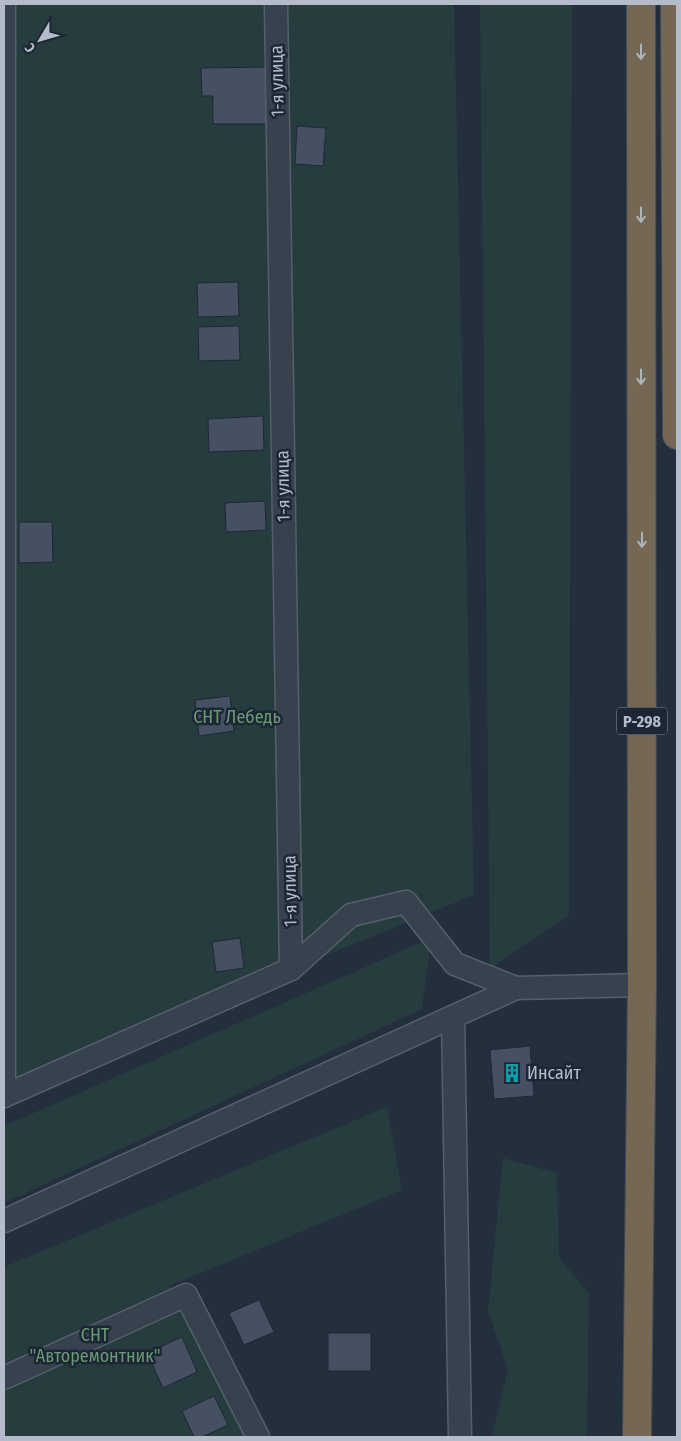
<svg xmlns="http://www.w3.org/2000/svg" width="681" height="1441" viewBox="0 0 681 1441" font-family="'Fira Sans Condensed',sans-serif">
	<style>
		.green { fill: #263c3f }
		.building { fill: #455162; stroke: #1f2835 }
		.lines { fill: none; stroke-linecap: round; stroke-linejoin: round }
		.minor-casing { stroke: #565f6c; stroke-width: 25 }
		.highway-casing { stroke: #434c59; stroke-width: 30 }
		.minor { stroke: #38414e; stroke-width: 22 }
		.highway { stroke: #746855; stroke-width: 28 }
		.oneway { stroke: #aeb4bd }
		.labels { text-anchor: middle; stroke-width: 5; stroke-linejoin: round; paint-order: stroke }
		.shield { fill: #1d2633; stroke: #878f9c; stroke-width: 1 }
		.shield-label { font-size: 16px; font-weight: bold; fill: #b4bcc9 }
		.street-label { font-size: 18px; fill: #b4bcc9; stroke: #1d2633 }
		.park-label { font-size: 18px; fill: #6b9a76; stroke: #1d2633 }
		.poi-label { font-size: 18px; fill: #b4bcc9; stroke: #1d2633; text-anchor: start }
	</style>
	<rect width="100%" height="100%" fill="#242f3e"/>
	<!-- green -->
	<g class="green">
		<polygon points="4,4 454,4 474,895 4,1087"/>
		<polygon points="480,4 572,4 569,915 490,969"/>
		<polygon points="431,938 422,1009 4,1203 4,1126"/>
		<polygon points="387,1107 402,1190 169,1286 246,1437 4,1437 4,1267"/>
		<polygon points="503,1158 557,1173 559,1258 589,1293 587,1437 492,1437 508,1369 488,1311"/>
	</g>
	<!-- building -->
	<g class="building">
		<polygon points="269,67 270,124 213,124 213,96 202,96 201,68"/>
		<polygon points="297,126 326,128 323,166 295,164"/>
		<polygon points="238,282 239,316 198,317 197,283"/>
		<polygon points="239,326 240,360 199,361 198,327"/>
		<polygon points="263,416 264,450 209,452 208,419"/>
		<polygon points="265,501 266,530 226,532 225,503"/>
		<polygon points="19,522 52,522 53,562 19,563"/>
		<polygon points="230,696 234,731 199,736 195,700"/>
		<polygon points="240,938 244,968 216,972 212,942"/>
		<polygon points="530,1046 534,1096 494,1099 490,1050"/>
		<polygon points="259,1300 274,1332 244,1345 229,1313"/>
		<rect x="328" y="1333" width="43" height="38"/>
		<polygon points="182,1337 197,1372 163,1388 147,1353"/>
		<polygon points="214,1396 228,1425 202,1437 194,1437 182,1411"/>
	</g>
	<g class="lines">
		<!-- minor casing -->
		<g class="minor-casing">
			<g id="minor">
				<polyline points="276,4 291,969"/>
				<polyline points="453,1017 460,1437"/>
				<polyline points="4,1096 4,4"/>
				<polyline points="4,1096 291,969 351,915 406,902 455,964 516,988 642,985"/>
				<polyline points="4,1221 516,988"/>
				<polyline points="4,1378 186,1295 258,1437"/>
			</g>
		</g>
		<!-- highway casing -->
		<g class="highway-casing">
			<g id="highway">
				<polyline points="675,4 677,435"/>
				<polyline points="637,1437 642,985 641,4"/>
			</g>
		</g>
		<!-- minor -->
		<use href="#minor" class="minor"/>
		<!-- highway -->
		<use href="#highway" class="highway"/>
	</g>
	<!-- one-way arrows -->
	<defs><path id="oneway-shaft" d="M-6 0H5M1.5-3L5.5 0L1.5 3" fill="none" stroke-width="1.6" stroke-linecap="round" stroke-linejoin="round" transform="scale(1.25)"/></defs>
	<g class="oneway">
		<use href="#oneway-shaft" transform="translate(641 52) rotate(90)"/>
		<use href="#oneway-shaft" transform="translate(641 215) rotate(90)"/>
		<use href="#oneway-shaft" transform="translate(641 377) rotate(90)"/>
		<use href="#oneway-shaft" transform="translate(642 540) rotate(90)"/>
	</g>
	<!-- icons -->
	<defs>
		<g id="building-bare" transform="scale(1.5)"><path d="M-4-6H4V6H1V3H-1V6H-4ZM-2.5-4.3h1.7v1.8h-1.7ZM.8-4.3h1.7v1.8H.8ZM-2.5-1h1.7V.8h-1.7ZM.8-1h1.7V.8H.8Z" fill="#0f9aa8" stroke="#1d2633" stroke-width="2.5" paint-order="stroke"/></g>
	</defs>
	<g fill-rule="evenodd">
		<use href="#building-bare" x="512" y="1073"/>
	</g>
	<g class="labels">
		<!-- shield labels -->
		<rect class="shield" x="617" y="707.5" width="50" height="27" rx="4"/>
		<g class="shield-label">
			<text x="642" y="727">Р-298</text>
		</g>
		<!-- street labels -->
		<g class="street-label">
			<text transform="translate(277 81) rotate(-91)" y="6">1-я улица</text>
			<text transform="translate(283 486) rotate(-91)" y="6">1-я улица</text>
			<text transform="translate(290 891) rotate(-91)" y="6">1-я улица</text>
		</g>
		<!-- park labels -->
		<g class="park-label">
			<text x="237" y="723">СНТ Лебедь</text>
			<text x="95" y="1341">СНТ<tspan x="95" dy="21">"Авторемонтник"</tspan></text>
		</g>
		<!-- poi labels -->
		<g class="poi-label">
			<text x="527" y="1079">Инсайт</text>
		</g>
	</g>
	<!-- border -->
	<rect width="681" height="1441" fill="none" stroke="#b4bcc9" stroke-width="10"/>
	<!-- north arrow -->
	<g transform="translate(40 40) rotate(232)" stroke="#1d2633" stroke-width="4" paint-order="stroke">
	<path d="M0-4L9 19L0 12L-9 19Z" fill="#b4bcc9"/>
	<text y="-8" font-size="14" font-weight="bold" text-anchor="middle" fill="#b4bcc9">С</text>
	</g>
</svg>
